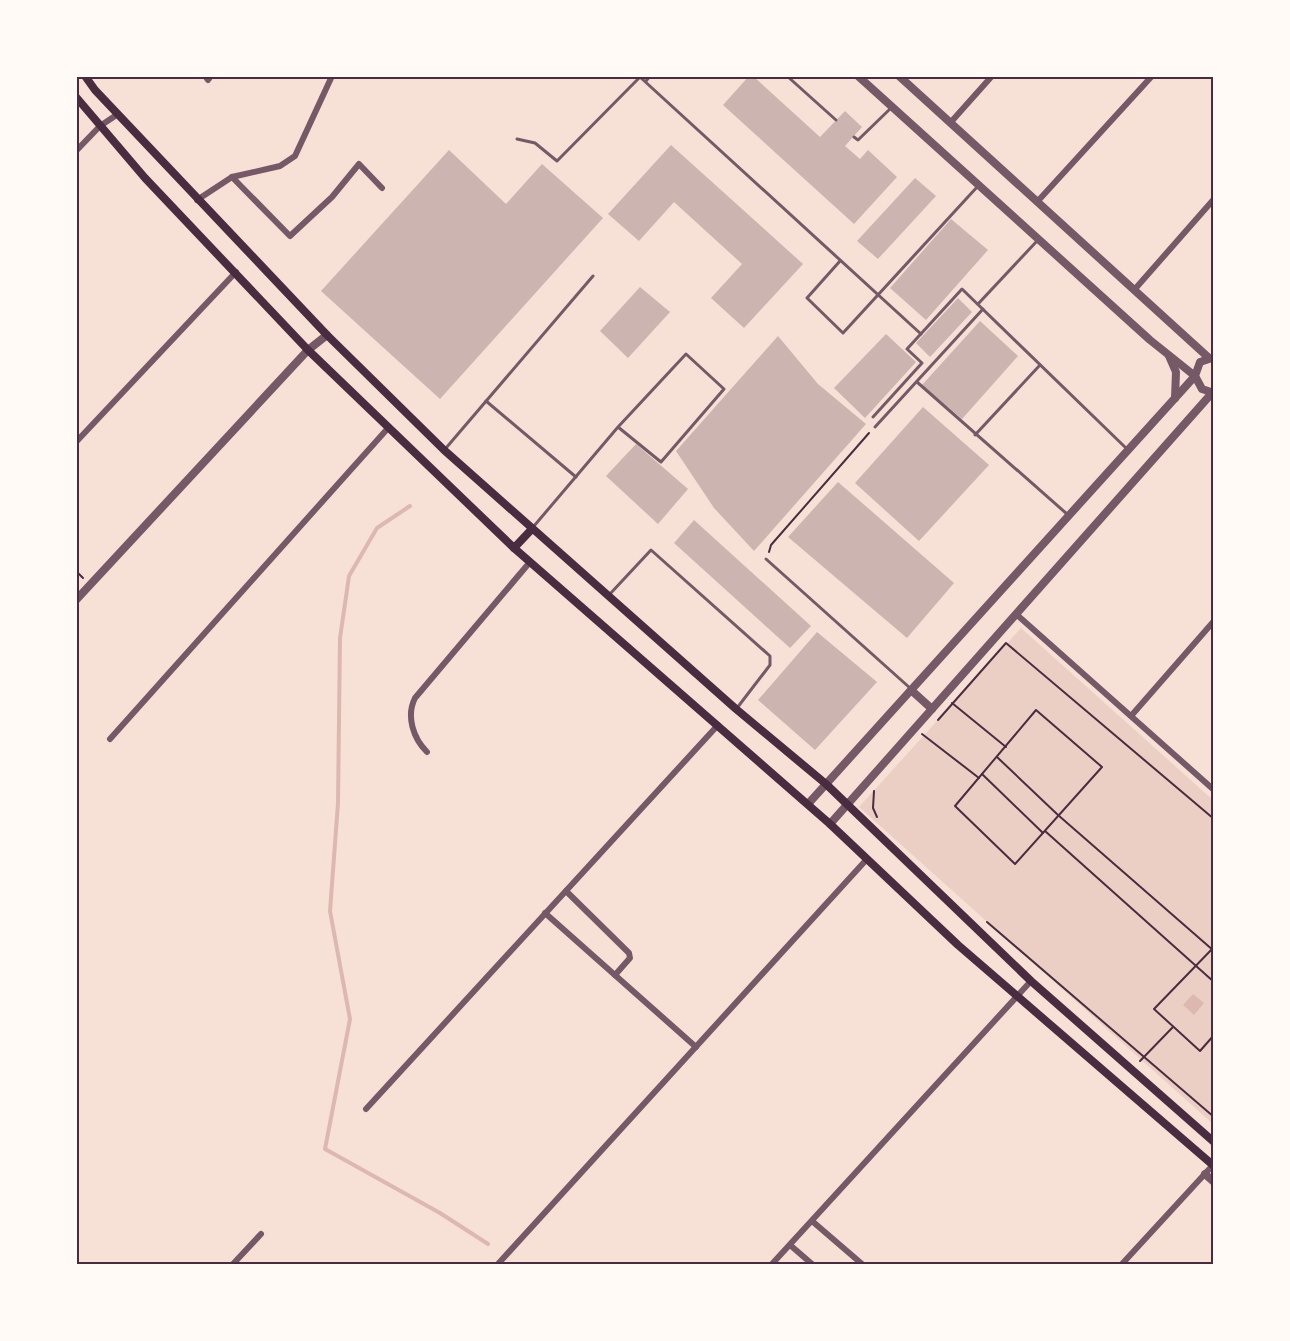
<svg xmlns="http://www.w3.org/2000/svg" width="1290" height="1341" viewBox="0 0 1290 1341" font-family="'Asap Condensed',sans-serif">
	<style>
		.green { fill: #ebcfc5 }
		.water { fill: #dcb8b0 }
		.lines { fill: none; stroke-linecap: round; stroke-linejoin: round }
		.stream { stroke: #dcb8b0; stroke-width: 4 }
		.building { fill: #ccb4b1 }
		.path { stroke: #4a2c40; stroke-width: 2 }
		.service { stroke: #755966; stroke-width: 3 }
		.minor { stroke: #755966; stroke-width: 6 }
		.tertiary { stroke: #755966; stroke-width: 8 }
		.secondary { stroke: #4a2c40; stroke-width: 8 }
		.neatline { fill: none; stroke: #4a2c40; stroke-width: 2 }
	</style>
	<rect width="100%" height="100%" fill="#f7e1d7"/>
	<!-- green -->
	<polygon class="green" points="1021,628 1213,800 1213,1124 859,807"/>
	<!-- water -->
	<polygon class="water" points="1193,994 1204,1003 1194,1015 1183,1005"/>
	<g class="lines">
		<!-- stream -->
		<polyline class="stream" points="410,506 377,528 349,576 340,638 338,803 330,911 350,1019 325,1149 440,1213 488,1244"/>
	</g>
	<!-- building -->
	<g class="building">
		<polygon points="749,76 753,76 820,137 845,111 862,127 845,146 860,159 868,150 897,177 854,224 723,105"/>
		<polygon points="671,145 803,264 744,328 711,298 742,264 674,202 639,241 608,214"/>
		<polygon points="449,150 506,204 542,164 603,218 440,399 321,291"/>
		<polygon points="915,178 936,196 878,259 857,241"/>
		<polygon points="951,219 988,250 926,320 890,288"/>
		<polygon points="640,287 670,312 628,358 600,331"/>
		<polygon points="958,298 972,312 930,357 916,343"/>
		<polygon points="980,321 1018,356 962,419 922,385"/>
		<polygon points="886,334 916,362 865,418 834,388"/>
		<polygon points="778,336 818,384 866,424 754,551 714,508 676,451"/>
		<polygon points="923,407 989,465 919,541 855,483"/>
		<polygon points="636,444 688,489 658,524 606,476"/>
		<polygon points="838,482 954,583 907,638 788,537"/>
		<polygon points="694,520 811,626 790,648 674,543"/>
		<polygon points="817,632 877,682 815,750 758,700"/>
	</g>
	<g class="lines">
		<!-- path -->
		<g class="path">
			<polyline points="769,552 771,545 869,433"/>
			<polyline points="76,571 83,578"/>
			<polyline points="952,703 1006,747"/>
			<polygon points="1036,710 1102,767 1015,864 955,806"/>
			<polyline points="938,720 1006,643 1214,819"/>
			<polyline points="922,734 979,778"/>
			<polyline points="997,757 1058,815 1214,951"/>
			<polyline points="982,774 1043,833"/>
			<polyline points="874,791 873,808 877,817"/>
			<polyline points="1045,831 1214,982"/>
			<polyline points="987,922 1214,1117"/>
			<polyline points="1214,947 1154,1009 1200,1051 1214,1035"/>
			<polyline points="1140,1061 1173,1027"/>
		</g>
		<!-- service -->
		<g class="service">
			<polyline points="787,76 836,120"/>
			<polyline points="646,81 650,76"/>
			<polyline points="854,137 858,140 891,108"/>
			<polyline points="517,139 535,143 557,161 640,77 921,334"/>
			<polyline points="840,261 807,298 843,333 978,186"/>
			<polyline points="978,304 1037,241"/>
			<polyline points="917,382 1067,514"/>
			<polyline points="486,401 576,477"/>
			<polyline points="873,417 922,363 907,349 962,289 1127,449"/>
			<polyline points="875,427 983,309"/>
			<polyline points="975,435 1040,365"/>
			<polyline points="446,448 593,276"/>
			<polyline points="534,526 618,427 686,354 724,389 661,462 618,427"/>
			<polyline points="766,559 910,688"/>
			<polyline points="609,595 651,550 770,656 770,665 737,708"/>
		</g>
		<!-- minor -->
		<g class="minor">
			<polyline points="205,76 208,80 211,76"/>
			<polyline points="951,122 992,76"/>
			<polyline points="76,151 100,126 118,114"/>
			<polyline points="232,177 290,236 332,197 359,164 382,188"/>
			<polyline points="197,200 232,177 280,166 295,156 332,76"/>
			<polyline points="1037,202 1152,76"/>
			<polyline points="1135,289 1214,199"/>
			<polyline points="76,442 236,272"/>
			<polyline points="1016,614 1214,790"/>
			<polyline points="1131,716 1214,621"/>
			<polyline points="110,739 389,427"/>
			<path d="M 427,752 C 413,738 406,716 415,698 L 530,562"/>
			<polyline points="566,891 629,953 630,958 615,975"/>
			<polyline points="545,913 696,1047"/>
			<polyline points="366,1109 718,725"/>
			<polyline points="812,1221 862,1264"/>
			<polyline points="790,1245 812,1264"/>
			<polyline points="233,1264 261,1234"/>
			<polyline points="498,1264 867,859"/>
			<polyline points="772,1264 1031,981"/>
			<polyline points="1122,1264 1213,1165"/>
		</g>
		<!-- tertiary -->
		<g class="tertiary">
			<polyline points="899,76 1209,358"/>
			<polyline points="1169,356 1176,372 1175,398"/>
			<polyline points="1212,358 1200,362 1195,376 1202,389 1214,393"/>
			<polyline points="76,600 308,350 327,335"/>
			<polyline points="911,690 932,709"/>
			<polyline points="808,804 1195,376 1150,340 858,76"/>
			<polyline points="830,824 1212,393"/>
			<polyline points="1205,1174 1214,1182"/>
		</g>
		<!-- secondary -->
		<g class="secondary">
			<polyline points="85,76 95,90 327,335 444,450 736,709 826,784 1031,981 1214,1142"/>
			<polyline points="76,97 145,178 308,350 514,548 830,824 958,945 1214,1166"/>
			<polyline points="514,548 531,530"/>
		</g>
	</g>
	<!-- border -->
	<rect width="1290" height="1341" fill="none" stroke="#fffaf5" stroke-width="156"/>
	<rect x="78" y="78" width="1134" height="1185" class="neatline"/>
</svg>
